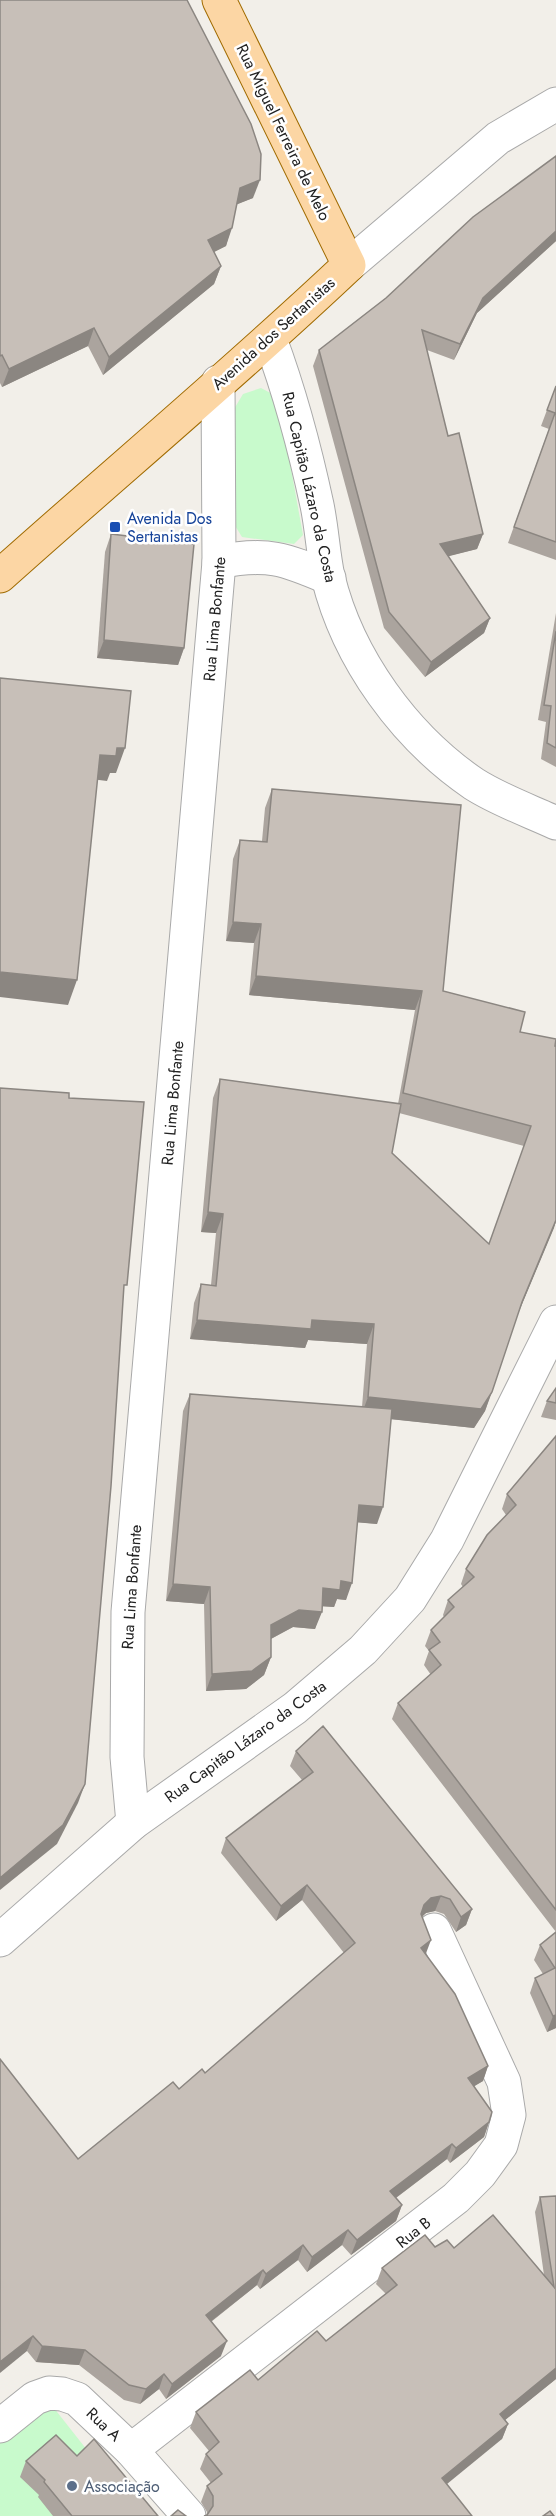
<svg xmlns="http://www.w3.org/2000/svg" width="556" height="2516" viewBox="0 0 556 2516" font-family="Jost,sans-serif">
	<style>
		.park { fill: #c8facc }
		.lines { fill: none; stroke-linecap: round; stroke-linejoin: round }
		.minor-casing { stroke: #a9a9a9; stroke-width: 35 }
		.major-casing { stroke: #a06b00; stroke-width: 35 }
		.minor { stroke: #fff; stroke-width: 33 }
		.major { stroke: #fcd6a4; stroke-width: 33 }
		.wall { fill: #aba49e; fill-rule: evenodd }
		.shaded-wall { fill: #8b8681 }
		.building { fill: #c7bfb8; stroke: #8b8681; stroke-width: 1.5 }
		.transit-dot { fill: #1a4fb4; stroke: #fff; stroke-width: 2 }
		.service-dot { fill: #5c6f8a; stroke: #fff; stroke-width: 2 }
		.labels { text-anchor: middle; stroke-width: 5; stroke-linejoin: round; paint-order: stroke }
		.street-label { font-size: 16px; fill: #222; stroke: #fff }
		.transit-label { font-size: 16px; fill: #164399; stroke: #fff; text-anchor: start }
		.service-label { font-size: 16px; fill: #4e5e75; stroke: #fff; text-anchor: start }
	</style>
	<rect width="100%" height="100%" fill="#f2efe9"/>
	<!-- park -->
	<g class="park">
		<polygon points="261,388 278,397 303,535 294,544 242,537 234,524 234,409 243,394"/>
		<polygon points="50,2403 139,2516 0,2516 0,2443"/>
	</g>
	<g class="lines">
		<!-- minor casing -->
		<g class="minor-casing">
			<g id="minor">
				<polyline points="349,265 498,138 556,104"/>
				<path d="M 270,339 C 290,393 305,449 317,505 C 322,529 323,553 328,577 C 348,659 405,737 474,784 C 499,800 530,811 556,823"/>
				<path d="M 219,562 C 267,552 285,559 329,578"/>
				<polyline points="133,1823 127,1757 128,1612 219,562 218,382"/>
				<polyline points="0,1940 133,1823 295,1708 363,1650 410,1599 447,1540 556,1322"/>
				<polyline points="0,2426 35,2398 49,2393 62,2394 77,2399 131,2450 189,2516"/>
				<polyline points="131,2450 456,2198 480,2174 501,2145 509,2115 504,2082 434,1930"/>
			</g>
		</g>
		<!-- major casing -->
		<g class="major-casing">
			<path id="major" d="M 0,576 C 116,472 236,372 349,265 L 219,0"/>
		</g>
		<!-- minor -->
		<use href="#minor" class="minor"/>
		<!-- major -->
		<use href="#major" class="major"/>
	</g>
	<!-- wall -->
	<g class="wall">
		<polygon points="0,0 253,198 237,204 226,246 214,252 221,266 214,284 103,375 88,346 2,387 0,383"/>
		<polygon points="556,156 556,241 477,313 454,360 427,350 448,436 483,534 477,549 448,556 490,618 484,633 425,677 384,628 313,366 319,350 386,298"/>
		<polygon points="556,386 556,560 508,543 549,429 541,426"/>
		<polygon points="111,534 184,648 178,665 97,658 105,552"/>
		<polygon points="556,613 556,767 541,759 546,722 538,720"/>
		<path d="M 272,789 L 443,991 L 520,1032 L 556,1046 L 556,1222 L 518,1313 L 485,1411 L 474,1428 L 391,1419 L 377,1524 L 357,1522 L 346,1600 L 337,1599 L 334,1607 L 322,1606 L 315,1629 L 293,1627 L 271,1639 L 271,1657 L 264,1675 L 246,1689 L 206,1691 L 204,1604 L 166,1601 L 183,1411 L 190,1394 L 362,1407 L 367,1344 L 308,1340 L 305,1348 L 190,1339 L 194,1303 L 201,1284 L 211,1285 L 216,1233 L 201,1232 L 213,1098 L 220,1079 L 398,1104 L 415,1010 L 249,995 L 254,943 L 226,941 L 233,859 L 240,840 L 262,841 L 265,808 ZM 399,1113 L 524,1146 L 489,1244 L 392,1153 Z"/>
		<polygon points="556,1388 556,1420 541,1417 547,1401"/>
		<polygon points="556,1436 556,2028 547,2032 530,1993 535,1978 543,1974 534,1960 540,1945 556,1932 392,1719 398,1703 431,1675 424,1665 429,1651 425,1646 431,1630 444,1617 443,1615 448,1600 463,1587 461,1584 466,1569 506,1515 502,1509 507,1494"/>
		<polygon points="296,1751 472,1909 466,1925 456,1932 444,1914 435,1911 426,1913 422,1917 426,1954 488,2066 483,2081 474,2086 489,2122 484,2137 450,2163 447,2159 396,2198 402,2205 396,2221 351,2255 342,2245 307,2272 298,2260 260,2289 257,2285 211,2322 221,2356 166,2399 159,2389 140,2404 124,2400 79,2365 36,2362 27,2351 78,2159 179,2089 205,2073 344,1953 302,1900 276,1921 221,1853 226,1838 302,1780 290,1766"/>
		<polygon points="556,2196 556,2379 505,2420 508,2424 502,2439 207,2514 207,2512 201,2502 207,2486 211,2483 200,2469 206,2454 209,2451 190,2428 196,2412 258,2380 326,2341 386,2294 376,2284 382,2268 435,2247 454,2248 544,2275 535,2212 540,2197"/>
		<polygon points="77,2456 158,2516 53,2516 38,2497 39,2495 20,2477 26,2461"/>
	</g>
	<!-- shaded-wall -->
	<g class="shaded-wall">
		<polygon points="260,180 253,198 233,206 240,188"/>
		<polygon points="232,228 226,246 202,258 208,240"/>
		<polygon points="556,231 556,241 477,313 454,360 460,344 483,298"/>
		<polygon points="221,266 214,284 103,375 109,357"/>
		<polygon points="94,328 88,346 2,387 9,369"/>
		<polygon points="483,534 477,549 434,560 440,544"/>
		<polygon points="490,618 484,633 425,677 431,662"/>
		<polygon points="104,640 184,648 178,665 97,658"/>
		<polygon points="117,748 125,748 116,773 110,773 107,781 91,779 100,755"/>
		<polygon points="233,922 261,924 254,943 226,941"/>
		<polygon points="0,972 77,980 68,1005 0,997"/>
		<polygon points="256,976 422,991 415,1010 249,995"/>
		<polygon points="208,1212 223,1214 216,1233 201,1232"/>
		<polygon points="556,1220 554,1228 515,1321 522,1302"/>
		<polygon points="197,1320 312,1320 374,1324 367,1344 308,1340 305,1348 190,1339"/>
		<polygon points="492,1392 485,1411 474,1428 361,1416 368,1397"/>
		<polygon points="359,1505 383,1507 377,1524 353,1522"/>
		<polygon points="341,1581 352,1583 346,1600 337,1599 334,1607 317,1606 323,1588"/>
		<polygon points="173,1584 210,1587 204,1604 166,1601"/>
		<polygon points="299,1610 322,1612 315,1629 293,1627 265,1642 271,1625"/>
		<polygon points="271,1657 264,1675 246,1689 206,1691 212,1674"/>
		<polygon points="85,1784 78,1803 57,1844 0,1890 0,1878"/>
		<polygon points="307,1885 302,1900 276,1921 281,1906"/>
		<polygon points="441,1896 435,1911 426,1913 418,1920 424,1905 431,1898"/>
		<polygon points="472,1909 466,1925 456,1932 461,1917"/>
		<polygon points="431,1940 425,1956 421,1948"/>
		<polygon points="556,2015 556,2028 547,2032 553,2016"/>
		<polygon points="488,2066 483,2081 463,2093 468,2078"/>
		<polygon points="489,2122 484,2137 450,2163 456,2148"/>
		<polygon points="452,2144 447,2159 385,2206 390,2191"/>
		<polygon points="402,2205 396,2221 351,2255 357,2240"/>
		<polygon points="348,2230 342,2245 307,2272 312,2257"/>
		<polygon points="303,2245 298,2260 260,2289 266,2274"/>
		<polygon points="263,2270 257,2285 200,2330 206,2315"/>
		<polygon points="33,2336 27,2351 0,2373 0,2362"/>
		<polygon points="227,2341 221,2356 166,2399 172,2384"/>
		<polygon points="42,2346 85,2350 79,2365 36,2362"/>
		<polygon points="556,2368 556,2379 494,2429 500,2414"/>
		<polygon points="164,2374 159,2389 140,2404 146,2389"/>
		<polygon points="508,2424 502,2439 436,2493 442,2478"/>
	</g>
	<!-- building -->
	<g class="building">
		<polygon points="0,0 187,0 251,124 261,154 260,180 240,188 232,228 208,240 221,266 109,357 94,328 9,369 2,355 0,356"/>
		<polygon points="556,156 556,231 483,298 460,344 422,330 448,436 459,433 483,534 440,544 490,618 431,662 389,612 319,350 386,298 473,217"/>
		<polygon points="556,386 556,542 514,527 555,413 547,410"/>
		<polygon points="111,534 194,544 184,648 104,640"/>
		<polygon points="556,631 556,748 547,743 551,706 544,705"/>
		<polygon points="0,678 131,691 125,748 117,748 116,756 100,755 77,980 0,972"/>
		<polygon points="272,789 461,805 443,991 525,1012 520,1032 556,1039 555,1046 556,1046 556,1220 522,1302 492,1392 481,1409 368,1397 374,1324 312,1320 311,1329 197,1320 201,1284 216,1286 223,1214 208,1212 220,1079 401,1104 392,1153 489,1244 531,1126 403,1093 422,991 256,976 261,924 233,922 240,840 267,842"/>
		<polygon points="0,1088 69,1093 69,1098 144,1102 127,1285 124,1285 111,1486 85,1784 63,1825 0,1878"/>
		<polygon points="556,1388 556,1403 547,1401"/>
		<polygon points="190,1394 392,1409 383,1507 359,1505 352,1583 341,1581 340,1590 323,1588 322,1612 299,1610 271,1625 271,1657 252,1671 212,1674 210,1587 173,1584"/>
		<polygon points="556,1436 556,1910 398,1703 441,1665 429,1650 440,1642 431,1630 454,1607 448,1600 474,1577 466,1569 487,1535 516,1505 507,1494"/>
		<polygon points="323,1726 472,1909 461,1917 450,1899 441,1896 431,1898 424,1905 421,1914 431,1940 421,1948 455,1994 488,2066 468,2078 492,2112 489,2122 456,2148 452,2144 390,2191 402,2205 357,2240 348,2230 312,2257 303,2245 266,2274 263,2270 206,2315 227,2341 172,2384 164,2374 146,2389 129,2385 85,2350 42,2346 33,2336 0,2362 0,2059 78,2159 173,2082 179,2089 202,2069 205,2073 355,1943 307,1885 281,1906 226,1838 313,1772 296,1751"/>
		<polygon points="556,1932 556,2015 553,2016 535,1978 555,1968 540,1945"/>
		<polygon points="556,2196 556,2368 500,2414 508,2424 442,2478 472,2516 204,2516 207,2515 213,2506 213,2496 207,2486 222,2474 206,2454 219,2442 196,2412 250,2370 258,2380 317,2331 326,2341 397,2285 382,2268 425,2235 435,2247 447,2240 454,2248 493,2215 554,2287 540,2197"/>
		<polygon points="56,2435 77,2456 94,2439 158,2516 72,2516 44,2482 45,2480 26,2461"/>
		<polygon points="178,2510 186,2516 171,2516"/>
		<polygon points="550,2511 554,2516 543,2516"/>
	</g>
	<!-- markers -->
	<rect class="transit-dot" x="109" y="521" width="12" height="12" rx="3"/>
	<circle class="service-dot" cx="72" cy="2486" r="6"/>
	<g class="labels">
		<!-- street labels -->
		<g class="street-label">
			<text transform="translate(284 132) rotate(64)" y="6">Rua Miguel Ferreira de Melo</text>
			<text transform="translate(273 333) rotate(-42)" y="6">Avenida dos Sertanistas</text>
			<text transform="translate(310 487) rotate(77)" y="6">Rua Capitão Lázaro da Costa</text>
			<text transform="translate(214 619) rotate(-85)" y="6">Rua Lima Bonfante</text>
			<text transform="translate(172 1103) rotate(-85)" y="6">Rua Lima Bonfante</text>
			<text transform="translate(131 1587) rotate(-86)" y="6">Rua Lima Bonfante</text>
			<text transform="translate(245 1741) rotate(-36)" y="6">Rua Capitão Lázaro da Costa</text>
			<text transform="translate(413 2232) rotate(-38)" y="6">Rua B</text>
			<text transform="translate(104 2424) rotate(43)" y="6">Rua A</text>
		</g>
		<!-- transit labels -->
		<g class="transit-label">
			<text x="127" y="524">Avenida Dos<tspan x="127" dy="18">Sertanistas</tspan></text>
		</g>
		<!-- service labels -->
		<g class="service-label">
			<text x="84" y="2492">Associação</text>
		</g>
	</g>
</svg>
